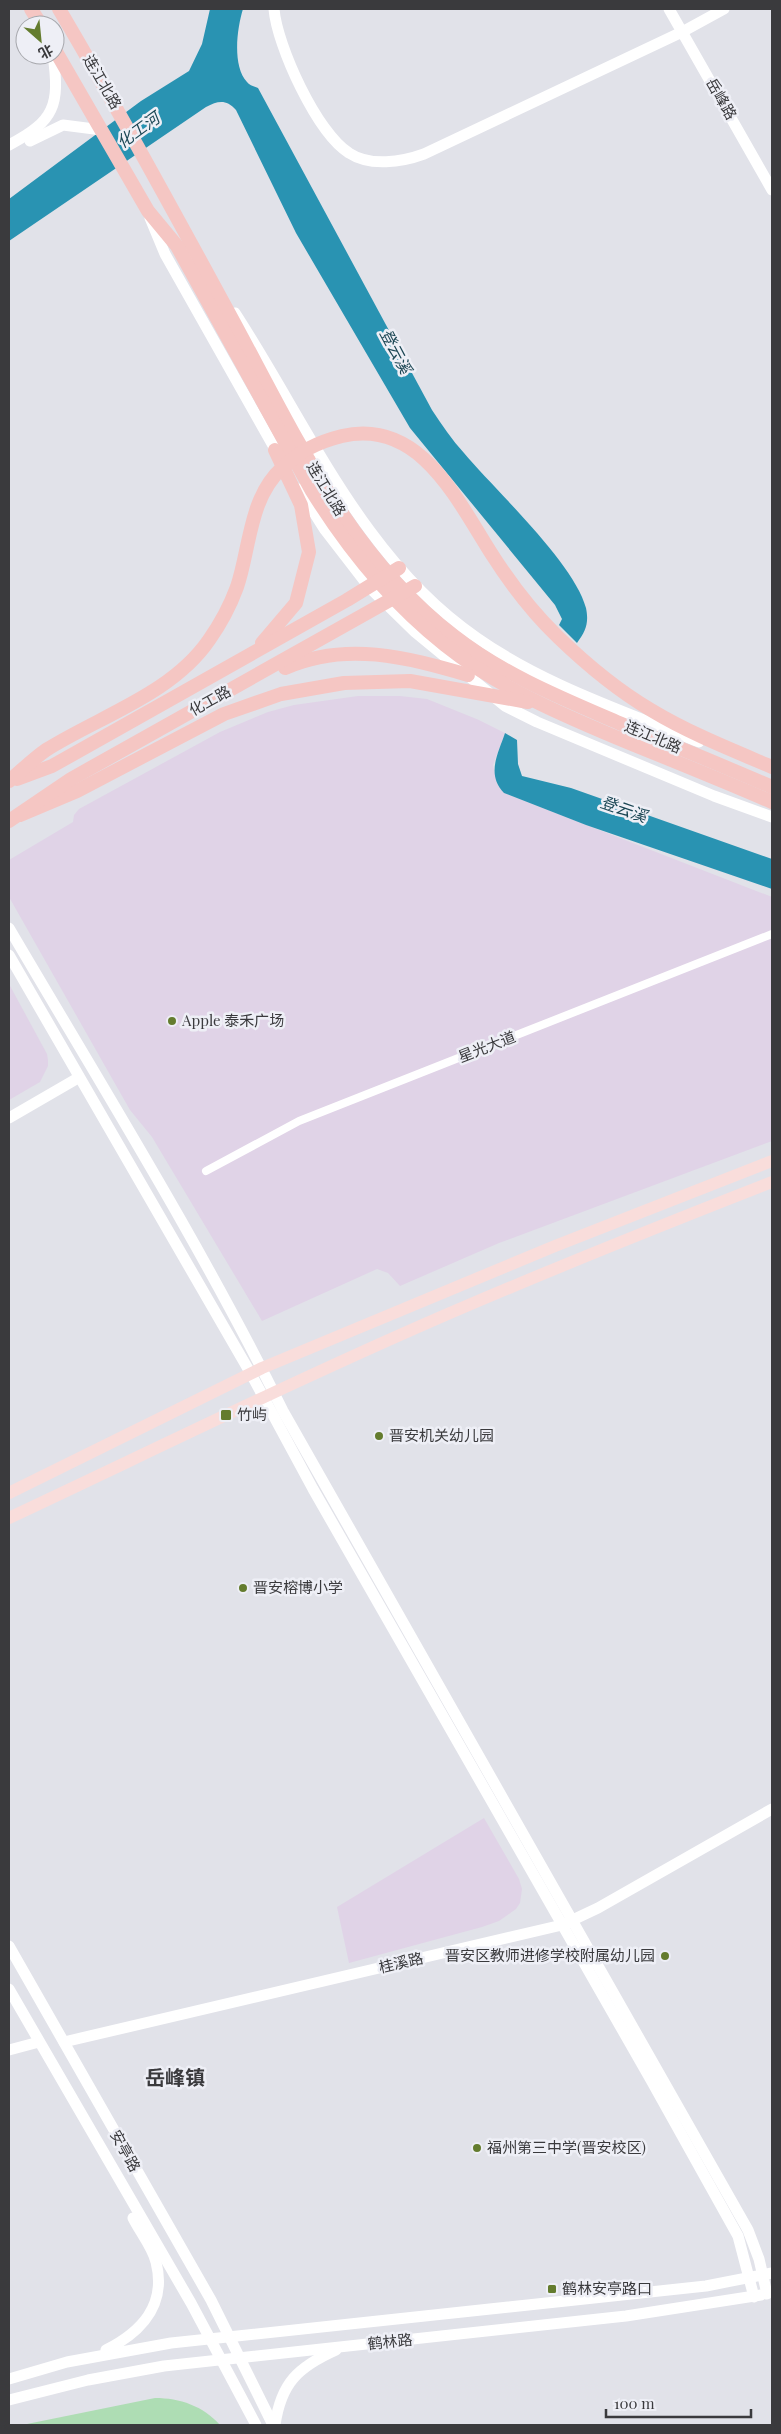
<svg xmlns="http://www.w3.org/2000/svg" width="781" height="2434" viewBox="0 0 781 2434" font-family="'Playfair Display','Noto Sans SC',serif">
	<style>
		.commercial { fill: #e0d3e7 }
		.green { fill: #aeddb4 }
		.water { fill: #2993b2 }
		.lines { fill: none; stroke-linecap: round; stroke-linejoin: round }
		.street { stroke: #fff; stroke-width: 8 }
		.secondary { stroke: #fff; stroke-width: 11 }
		.primary { stroke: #f9dddb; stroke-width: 12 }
		.highway { stroke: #f5c6c3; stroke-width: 14 }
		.poi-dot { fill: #647c2e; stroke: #eeeff6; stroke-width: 2 }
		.labels { text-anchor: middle; stroke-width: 5; stroke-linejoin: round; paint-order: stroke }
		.street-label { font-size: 15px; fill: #3a3a3d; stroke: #eeeff6 }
		.poi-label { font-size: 15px; fill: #3a3a3d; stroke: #eeeff6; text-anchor: start }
		.water-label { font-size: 16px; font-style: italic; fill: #1b4654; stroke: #eeeff6 }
		.district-label { font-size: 20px; font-weight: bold; fill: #3a3a3d; stroke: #eeeff6 }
	</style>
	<rect width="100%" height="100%" fill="#e1e2e9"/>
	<!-- commercial -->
	<g class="commercial">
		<polygon points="358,696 400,696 427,699 479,720 505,733 493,765 497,784 504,793 772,897 772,1141 499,1243 400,1286 388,1273 377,1269 262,1321 152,1137 130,1110 9,897 9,860 73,822 74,815 79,809 220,732 268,712 294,705"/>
		<polygon points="9,984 47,1054 48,1060 48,1066 40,1082 9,1100"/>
		<polygon points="484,1818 519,1879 522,1889 520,1903 516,1909 499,1921 482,1927 349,1963 337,1907"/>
	</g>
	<!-- green -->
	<path class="green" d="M 155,2398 C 180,2398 203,2406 220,2425 L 22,2425 Z"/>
	<!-- water -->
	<g class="water">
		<path d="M 210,9 L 243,9 C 237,28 232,66 247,82 C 249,85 255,87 258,88 L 432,410 C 442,425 452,440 464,453 C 496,491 574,563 586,608 C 589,623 586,631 577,643 L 559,625 L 562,619 L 555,605 L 410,428 L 296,233 L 236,110 C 226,99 218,101 206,107 L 9,241 L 9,199 L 141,101 L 189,71 L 202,44 Z"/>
		<path d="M 505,733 L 517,740 L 518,764 L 522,776 L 571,788 L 772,859 L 772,889 L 586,825 L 504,793 C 486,774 498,754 505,733 Z"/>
	</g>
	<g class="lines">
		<!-- street -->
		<polyline class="street" points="206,1171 299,1121 772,934"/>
		<!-- secondary -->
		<g class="secondary">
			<path d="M 274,9 C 277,46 317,133 349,153 C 370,167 402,162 424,154 L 682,32 L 724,9"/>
			<polyline points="669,9 772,190"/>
			<polyline points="30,141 63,125 102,130"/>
			<path d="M 9,145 C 55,121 60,105 53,55"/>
			<polyline points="150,218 165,254 279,456"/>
			<path d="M 235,313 C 308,425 363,560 477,638 C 544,685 624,711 699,742"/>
			<polyline points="299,489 325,530 369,587 415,632 505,706 537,722 714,796 772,817"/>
			<path d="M 9,928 C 103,1088 201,1245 283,1411 L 748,2230 L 759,2259 L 767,2294"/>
			<polyline points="9,955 251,1374 313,1489 651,2080 738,2236 754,2297"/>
			<polyline points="9,1118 78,1078"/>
			<polyline points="9,1946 211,2300 273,2425"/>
			<polyline points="9,1989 191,2303 256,2425"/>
			<polyline points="64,2042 562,1925 598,1908 772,1809"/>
			<polyline points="9,2050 39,2042"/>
			<path d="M 106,2350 C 141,2332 167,2306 156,2262 C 153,2248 140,2232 133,2218"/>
			<polyline points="9,2379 67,2362 171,2343 706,2286 772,2273"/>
			<polyline points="9,2400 88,2380 164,2366 626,2316 761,2295"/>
			<path d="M 275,2425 C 281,2383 298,2367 336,2350"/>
		</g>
		<!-- primary -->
		<g class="primary">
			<polyline points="9,1493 262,1368 555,1246 772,1161"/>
			<path d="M 9,1518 C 158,1448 306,1375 457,1310 C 562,1265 667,1223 772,1182"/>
		</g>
		<!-- highway -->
		<g class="highway">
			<polyline points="31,9 41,25"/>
			<path d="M 59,9 C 119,110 175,214 231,317 C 293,431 348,555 454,636 C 504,675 561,698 619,723 C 670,744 721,765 772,787"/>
			<path d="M 55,50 L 148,211 L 177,246 L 312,491 C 348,549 392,603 445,645 C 500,689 567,717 632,744 C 679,763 726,782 772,802"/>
			<polyline points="262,643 296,603 309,552 301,505 275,450"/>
			<path d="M 285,668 C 346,641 406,657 468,675"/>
			<polyline points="17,779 52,766 347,600 399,568"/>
			<path d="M 9,781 C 21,771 33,759 46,750 C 100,716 172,694 209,640 C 221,623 230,606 237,587 C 250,549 249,498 282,468 C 300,451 318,442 342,436 C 420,418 457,500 491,553 C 510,583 532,612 558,637 C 586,664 617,690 651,710 C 689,733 732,750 772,767"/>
			<polyline points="20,815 77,791 224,714 281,694 344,683 410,681 528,702"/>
			<polyline points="9,821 71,779 415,586"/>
		</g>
	</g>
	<!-- markers -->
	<g class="poi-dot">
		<circle cx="172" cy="1021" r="5"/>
		<rect x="220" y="1409" width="12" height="12" rx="2.5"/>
		<circle cx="379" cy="1436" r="5"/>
		<circle cx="243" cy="1588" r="5"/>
		<circle cx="665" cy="1956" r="5"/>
		<circle cx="477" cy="2148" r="5"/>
		<rect x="547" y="2284" width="10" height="10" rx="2.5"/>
	</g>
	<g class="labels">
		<!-- street labels -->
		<g class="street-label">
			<text transform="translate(102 82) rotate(60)" y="5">连江北路</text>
			<text transform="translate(721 99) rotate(60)" y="5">岳峰路</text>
			<text transform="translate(326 489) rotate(59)" y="5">连江北路</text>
			<text transform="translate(210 701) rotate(-29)" y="5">化工路</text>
			<text transform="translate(653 737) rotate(23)" y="5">连江北路</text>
			<text transform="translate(487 1047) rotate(-21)" y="5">星光大道</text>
			<text transform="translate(401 1963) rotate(-13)" y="5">桂溪路</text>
			<text transform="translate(125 2151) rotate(61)" y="5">安亭路</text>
			<text transform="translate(390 2342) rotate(-6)" y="5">鹤林路</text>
		</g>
		<!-- poi labels -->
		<g class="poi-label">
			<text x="182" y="1026">Apple 泰禾广场</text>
			<text x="237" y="1420">竹屿</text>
			<text x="389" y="1441">晋安机关幼儿园</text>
			<text x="253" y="1593">晋安榕博小学</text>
			<text x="655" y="1961" text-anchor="end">晋安区教师进修学校附属幼儿园</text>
			<text x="487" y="2153">福州第三中学(晋安校区)</text>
			<text x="562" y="2294">鹤林安亭路口</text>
		</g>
		<!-- water labels -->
		<g class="water-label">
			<text transform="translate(138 130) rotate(-36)" y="6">化工河</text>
			<text transform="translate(396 351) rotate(62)" y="6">登云溪</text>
			<text transform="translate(624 809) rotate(19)" y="6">登云溪</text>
		</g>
		<!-- district labels -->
		<g class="district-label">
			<text x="175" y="2085">岳峰镇</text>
		</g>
	</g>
	<!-- border -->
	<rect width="781" height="2434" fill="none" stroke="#3a3a3d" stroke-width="20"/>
	<!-- north arrow -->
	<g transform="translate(40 40) rotate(153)"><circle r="24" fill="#eeeff6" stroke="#a6a7ac"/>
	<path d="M0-4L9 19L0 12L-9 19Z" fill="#647c2e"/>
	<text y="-8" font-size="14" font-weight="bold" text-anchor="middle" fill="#3a3a3d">北</text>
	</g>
	<!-- scale -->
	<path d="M606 2409v8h145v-8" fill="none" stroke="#3a3a3d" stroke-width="2.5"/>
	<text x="614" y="2409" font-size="15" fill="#3a3a3d" stroke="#eeeff6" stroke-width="4" paint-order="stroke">100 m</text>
</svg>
